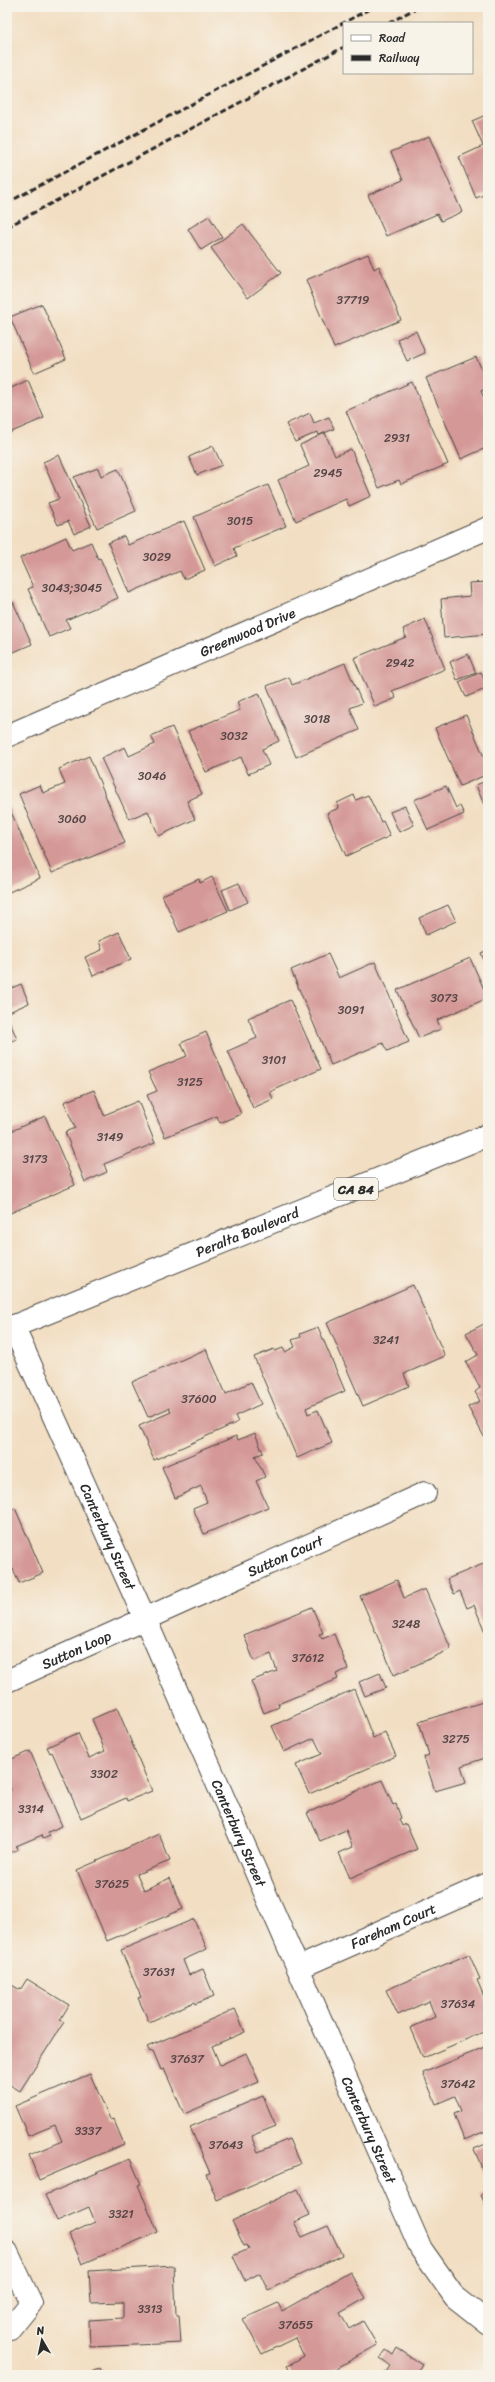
<svg xmlns="http://www.w3.org/2000/svg" width="495" height="2382" viewBox="0 0 495 2382" font-family="Sriracha,sans-serif">
	<style>
		.building { fill: #d49897 }
		.lines { fill: none; stroke-linecap: round; stroke-linejoin: round }
		.minor-casing { stroke: #494642; stroke-width: 24 }
		.major-casing { stroke: #494642; stroke-width: 24 }
		.minor { stroke: #fff; stroke-width: 22 }
		.major { stroke: #fff; stroke-width: 22 }
		.rail { stroke: #2b2b2b; stroke-width: 3; stroke-dasharray: 6 3; stroke-linecap: butt }
		.labels { text-anchor: middle; stroke-width: 4; stroke-linejoin: round; paint-order: stroke }
		.number-label { font-size: 12px; fill: #554646 }
		.shield { fill: #f7f3e8; stroke: #686764; stroke-width: 1 }
		.shield-label { font-size: 13px; font-weight: bold; fill: #2b2b2b }
		.street-label { font-size: 14px; fill: #2b2b2b; stroke: #f7f3e8 }
	</style>
	<rect width="100%" height="100%" fill="#f7f3e8"/>
	<filter id="ink" filterUnits="userSpaceOnUse"><feTurbulence type="fractalNoise" baseFrequency=".025" numOctaves="2"/><feDisplacementMap in="SourceGraphic" scale="8" xChannelSelector="R" yChannelSelector="G"/><feConvolveMatrix kernelMatrix="1 2 1 2 8 2 1 2 1" color-interpolation-filters="sRGB"/></filter>
	<filter id="wash" filterUnits="userSpaceOnUse"><feTurbulence type="fractalNoise" baseFrequency=".012" numOctaves="4" result="noise"/><feDisplacementMap in="SourceGraphic" scale="16" xChannelSelector="R" yChannelSelector="G"/><feGaussianBlur stdDeviation="0.9" result="paint"/><feColorMatrix in="noise" values="0 0 0 0 0 0 0 0 0 0 0 0 0 0 0 0 0 1.4 0 .05"/><feComposite in="paint" operator="in"/></filter>
	<g filter="url(#wash)">
		<rect width="100%" height="100%" fill="#f2dec2"/>
		<g id="blocks">
			<!-- building -->
			<g class="building">
				<polygon points="488,114 488,193 476,198 459,157 483,146 472,121"/>
				<polygon points="429,136 462,212 441,221 437,214 386,236 368,195 403,180 391,152"/>
				<polygon points="209,216 222,237 201,250 188,229"/>
				<polygon points="243,224 281,273 248,298 211,248"/>
				<polygon points="368,254 374,269 379,266 401,320 334,348 306,280"/>
				<polygon points="42,304 66,359 34,373 10,317"/>
				<polygon points="416,331 425,353 407,361 397,339"/>
				<polygon points="476,357 488,383 488,388 481,391 488,406 488,447 461,459 426,378"/>
				<polygon points="28,380 44,418 7,434 7,390"/>
				<polygon points="412,382 448,464 401,484 399,480 379,488 346,411"/>
				<polygon points="310,413 314,423 329,417 334,429 319,435 318,432 295,442 286,424"/>
				<polygon points="325,433 335,456 351,449 371,496 349,506 346,499 296,521 278,480 309,466 300,445"/>
				<polygon points="213,446 222,465 197,475 189,457"/>
				<polygon points="59,455 91,526 74,534 68,521 58,525 48,503 59,499 43,462"/>
				<polygon points="98,468 101,476 118,469 136,511 97,528 74,477"/>
				<polygon points="268,485 286,526 234,548 237,556 215,566 194,517"/>
				<polygon points="184,521 205,570 184,579 180,571 129,593 108,543 124,536 128,545"/>
				<polygon points="66,537 72,550 91,542 98,559 100,558 118,598 66,620 70,628 49,637 28,589 33,587 20,558"/>
				<polygon points="488,582 488,634 444,638 441,599 470,596 469,583"/>
				<polygon points="13,602 32,644 7,655 7,605"/>
				<polygon points="425,619 445,669 392,691 396,698 375,707 354,658 406,637 403,629"/>
				<polygon points="468,654 476,673 457,680 450,662"/>
				<polygon points="345,663 362,703 350,708 359,730 296,757 267,686 289,677 292,685"/>
				<polygon points="481,672 488,688 466,697 459,682"/>
				<polygon points="259,693 279,741 262,749 269,765 248,774 241,757 206,772 188,731 240,710 237,702"/>
				<polygon points="466,715 488,766 488,774 460,786 435,728"/>
				<polygon points="172,727 202,794 187,801 195,819 159,836 148,811 129,819 101,758 125,747 129,756 155,744 151,736"/>
				<polygon points="89,756 125,843 52,873 19,794 40,785 43,793 65,784 59,769"/>
				<polygon points="488,780 488,804 484,805 476,785"/>
				<polygon points="446,786 456,808 460,806 464,814 428,830 414,800"/>
				<polygon points="354,795 356,800 368,795 381,822 383,821 390,836 346,856 327,813 339,808 337,803"/>
				<polygon points="7,803 40,878 7,893"/>
				<polygon points="405,806 414,825 399,832 390,812"/>
				<polygon points="212,877 228,911 179,932 162,895 199,879 200,883"/>
				<polygon points="239,883 248,902 230,910 222,890"/>
				<polygon points="448,905 456,921 426,935 419,918"/>
				<polygon points="119,932 131,959 93,976 85,957 102,950 99,941"/>
				<polygon points="488,950 488,970 481,953"/>
				<polygon points="328,954 339,978 375,962 409,1042 387,1051 383,1043 331,1065 291,970"/>
				<polygon points="470,958 488,998 437,1020 441,1029 419,1038 397,990"/>
				<polygon points="21,984 29,1003 9,1012 7,1006 7,990"/>
				<polygon points="290,1000 321,1069 270,1092 273,1099 253,1108 228,1051 257,1038 248,1018"/>
				<polygon points="9,1020 17,1039 7,1043 7,1021"/>
				<polygon points="206,1032 241,1114 220,1123 217,1116 165,1137 147,1095 157,1091 148,1072 187,1056 181,1043"/>
				<polygon points="94,1090 104,1115 138,1101 155,1143 104,1164 107,1172 85,1182 65,1132 75,1128 64,1102"/>
				<polygon points="45,1116 75,1185 8,1214 7,1133"/>
				<polygon points="413,1285 445,1356 404,1374 409,1386 363,1406 327,1323"/>
				<polygon points="488,1322 488,1444 468,1407 480,1401 475,1392 480,1388 466,1362 478,1355 466,1333"/>
				<polygon points="318,1327 345,1391 306,1408 308,1414 318,1410 332,1443 297,1458 254,1357 274,1349 275,1351 283,1348 285,1352 295,1347 292,1340 301,1337 300,1334"/>
				<polygon points="206,1349 226,1394 251,1382 261,1404 235,1416 238,1422 154,1460 139,1426 171,1412 169,1408 148,1417 132,1382"/>
				<polygon points="255,1433 263,1453 255,1456 265,1477 256,1481 268,1507 204,1534 193,1508 207,1502 201,1486 175,1498 162,1467 236,1436 238,1440"/>
				<polygon points="15,1508 43,1573 19,1583 13,1569 7,1572 7,1511"/>
				<polygon points="488,1562 488,1634 485,1632 474,1605 467,1608 460,1591 454,1594 447,1579"/>
				<polygon points="397,1580 404,1598 425,1589 451,1649 394,1675 360,1596"/>
				<polygon points="312,1607 323,1633 319,1634 322,1639 334,1634 348,1669 336,1674 338,1679 278,1704 279,1707 264,1713 251,1681 277,1671 271,1654 254,1661 244,1635"/>
				<polygon points="380,1673 386,1688 365,1696 359,1682"/>
				<polygon points="354,1689 373,1738 385,1732 396,1756 309,1794 296,1765 322,1754 314,1738 284,1752 272,1726"/>
				<polygon points="486,1698 488,1698 488,1757 461,1766 466,1782 435,1791 424,1757 429,1755 419,1722 486,1701"/>
				<polygon points="117,1708 152,1791 127,1801 126,1798 81,1818 52,1752 50,1753 47,1747 78,1733 89,1758 105,1751 92,1719"/>
				<polygon points="30,1751 62,1826 48,1832 50,1836 43,1839 42,1835 16,1846 17,1850 7,1854 7,1792 11,1790 7,1781 7,1761"/>
				<polygon points="382,1780 393,1805 396,1804 401,1818 399,1819 402,1826 406,1824 417,1849 350,1878 339,1853 353,1847 346,1830 320,1841 307,1813"/>
				<polygon points="159,1834 170,1861 137,1874 144,1890 170,1878 183,1909 107,1941 77,1870"/>
				<polygon points="194,1919 207,1949 183,1960 189,1975 203,1969 214,1996 195,2004 194,2002 149,2022 138,1998 141,1997 121,1950"/>
				<polygon points="469,1954 480,1979 477,1980 488,2006 488,2030 423,2058 410,2028 435,2017 429,2001 398,2015 386,1990"/>
				<polygon points="27,1979 69,2005 60,2020 64,2022 20,2091 7,2083 7,1982 20,1990"/>
				<polygon points="235,2009 245,2032 212,2046 220,2065 246,2053 259,2082 184,2114 164,2069 161,2070 153,2051 150,2052 147,2047"/>
				<polygon points="488,2046 488,2130 464,2140 454,2114 461,2111 455,2096 436,2104 423,2073"/>
				<polygon points="90,2074 110,2119 113,2118 124,2144 39,2180 29,2155 62,2141 55,2125 28,2136 15,2106"/>
				<polygon points="263,2096 276,2126 251,2136 258,2152 289,2139 300,2164 217,2200 206,2174 210,2173 190,2127"/>
				<polygon points="488,2143 488,2174 485,2175 474,2149"/>
				<polygon points="130,2159 141,2184 138,2185 158,2232 82,2264 69,2234 95,2222 89,2207 57,2221 45,2195"/>
				<polygon points="298,2189 310,2215 294,2222 302,2237 328,2226 342,2255 268,2290 260,2273 245,2281 233,2256 249,2249 247,2245 244,2246 232,2221"/>
				<polygon points="488,2192 488,2211 481,2195"/>
				<polygon points="174,2266 176,2315 179,2315 181,2343 90,2347 89,2320 123,2318 123,2302 91,2303 89,2271"/>
				<polygon points="350,2272 366,2298 340,2313 349,2329 363,2321 377,2345 325,2375 292,2375 287,2366 304,2356 295,2338 262,2354 243,2319 278,2303 282,2311"/>
				<polygon points="397,2348 422,2364 415,2375 384,2375 390,2366 380,2359 386,2350 393,2355"/>
				<polygon points="100,2368 103,2375 85,2375"/>
			</g>
		</g>
	</g>
	<g filter="url(#ink)">
		<use href="#blocks" fill-opacity="0" stroke="#494642" stroke-width="1"/>
		<g class="lines">
			<!-- minor casing -->
			<g class="minor-casing">
				<g id="minor">
					<path id="s1" d="M 7,736 L 488,528"/>
					<path id="s2" d="M 13,1326 L 146,1621 L 421,2249 L 455,2297 L 488,2323"/>
					<path id="s3" d="M 7,1681 L 425,1493"/>
					<path id="s4" d="M 298,1968 L 488,1884"/>
					<polyline points="7,2252 31,2303 10,2329 7,2329"/>
				</g>
			</g>
			<!-- major casing -->
			<g class="major-casing">
				<g id="major">
					<path id="s5" d="M 7,1329 L 488,1135"/>
				</g>
			</g>
			<!-- minor -->
			<use href="#minor" class="minor"/>
			<!-- major -->
			<use href="#major" class="major"/>
			<!-- rail -->
			<g class="rail">
				<polyline points="389,23 418,7"/>
				<polyline points="7,203 373,7"/>
				<polyline points="7,227 344,47"/>
			</g>
		</g>
	</g>
	<g class="labels">
		<!-- number labels -->
		<g class="number-label">
			<text x="353" y="304">37719</text>
			<text x="397" y="442">2931</text>
			<text x="328" y="477">2945</text>
			<text x="240" y="525">3015</text>
			<text x="157" y="561">3029</text>
			<text x="72" y="592">3043;3045</text>
			<text x="400" y="667">2942</text>
			<text x="317" y="723">3018</text>
			<text x="234" y="740">3032</text>
			<text x="152" y="780">3046</text>
			<text x="72" y="823">3060</text>
			<text x="444" y="1002">3073</text>
			<text x="351" y="1014">3091</text>
			<text x="274" y="1064">3101</text>
			<text x="190" y="1086">3125</text>
			<text x="110" y="1141">3149</text>
			<text x="35" y="1163">3173</text>
			<text x="386" y="1344">3241</text>
			<text x="199" y="1403">37600</text>
			<text x="406" y="1628">3248</text>
			<text x="308" y="1662">37612</text>
			<text x="456" y="1743">3275</text>
			<text x="104" y="1778">3302</text>
			<text x="31" y="1813">3314</text>
			<text x="112" y="1888">37625</text>
			<text x="159" y="1976">37631</text>
			<text x="458" y="2008">37634</text>
			<text x="187" y="2063">37637</text>
			<text x="458" y="2088">37642</text>
			<text x="88" y="2135">3337</text>
			<text x="226" y="2149">37643</text>
			<text x="121" y="2218">3321</text>
			<text x="150" y="2313">3313</text>
			<text x="296" y="2329">37655</text>
		</g>
		<!-- shield labels -->
		<rect class="shield" x="334" y="1178" width="44" height="22" rx="3"/>
		<g class="shield-label">
			<text x="356" y="1194">CA 84</text>
		</g>
		<!-- street labels -->
		<g class="street-label">
			<text dy="5" stroke="none"><textPath href="#s1" startOffset="262">Greenwood Drive</textPath></text>
			<text dy="5" stroke="none"><textPath href="#s5" startOffset="259">Peralta Boulevard</textPath></text>
			<text dy="5" stroke="none"><textPath href="#s2" startOffset="231">Canterbury Street</textPath></text>
			<text dy="5" stroke="none"><textPath href="#s3" startOffset="305">Sutton Court</textPath></text>
			<text dy="5" stroke="none"><textPath href="#s3" startOffset="76">Sutton Loop</textPath></text>
			<text dy="5" stroke="none"><textPath href="#s2" startOffset="555">Canterbury Street</textPath></text>
			<text dy="5" stroke="none"><textPath href="#s4" startOffset="104">Fareham Court</textPath></text>
			<text dy="5" stroke="none"><textPath href="#s2" startOffset="879">Canterbury Street</textPath></text>
		</g>
	</g>
	<!-- margin -->
	<rect width="495" height="2382" fill="none" stroke="#f7f3e8" stroke-width="24"/>
	<!-- legend -->
	<rect x="343" y="22" width="130" height="52" fill="#f7f3e8" stroke="#a5a39c"/>
	<rect x="351" y="35" width="20" height="6" fill="#ffffff" stroke="#a5a39c"/>
	<text x="379" y="42" font-size="12" fill="#2b2b2b">Road</text>
	<rect x="351" y="55" width="20" height="6" fill="#2b2b2b" stroke="#a5a39c"/>
	<text x="379" y="62" font-size="12" fill="#2b2b2b">Railway</text>
	<!-- north arrow -->
	<g transform="translate(42 2340) rotate(351)" stroke="#f7f3e8" stroke-width="3" paint-order="stroke">
	<path d="M0-3L7 15L0 10L-7 15Z" fill="#2b2b2b"/>
	<text y="-6" font-size="11" font-weight="bold" text-anchor="middle" fill="#2b2b2b">N</text>
	</g>
</svg>
